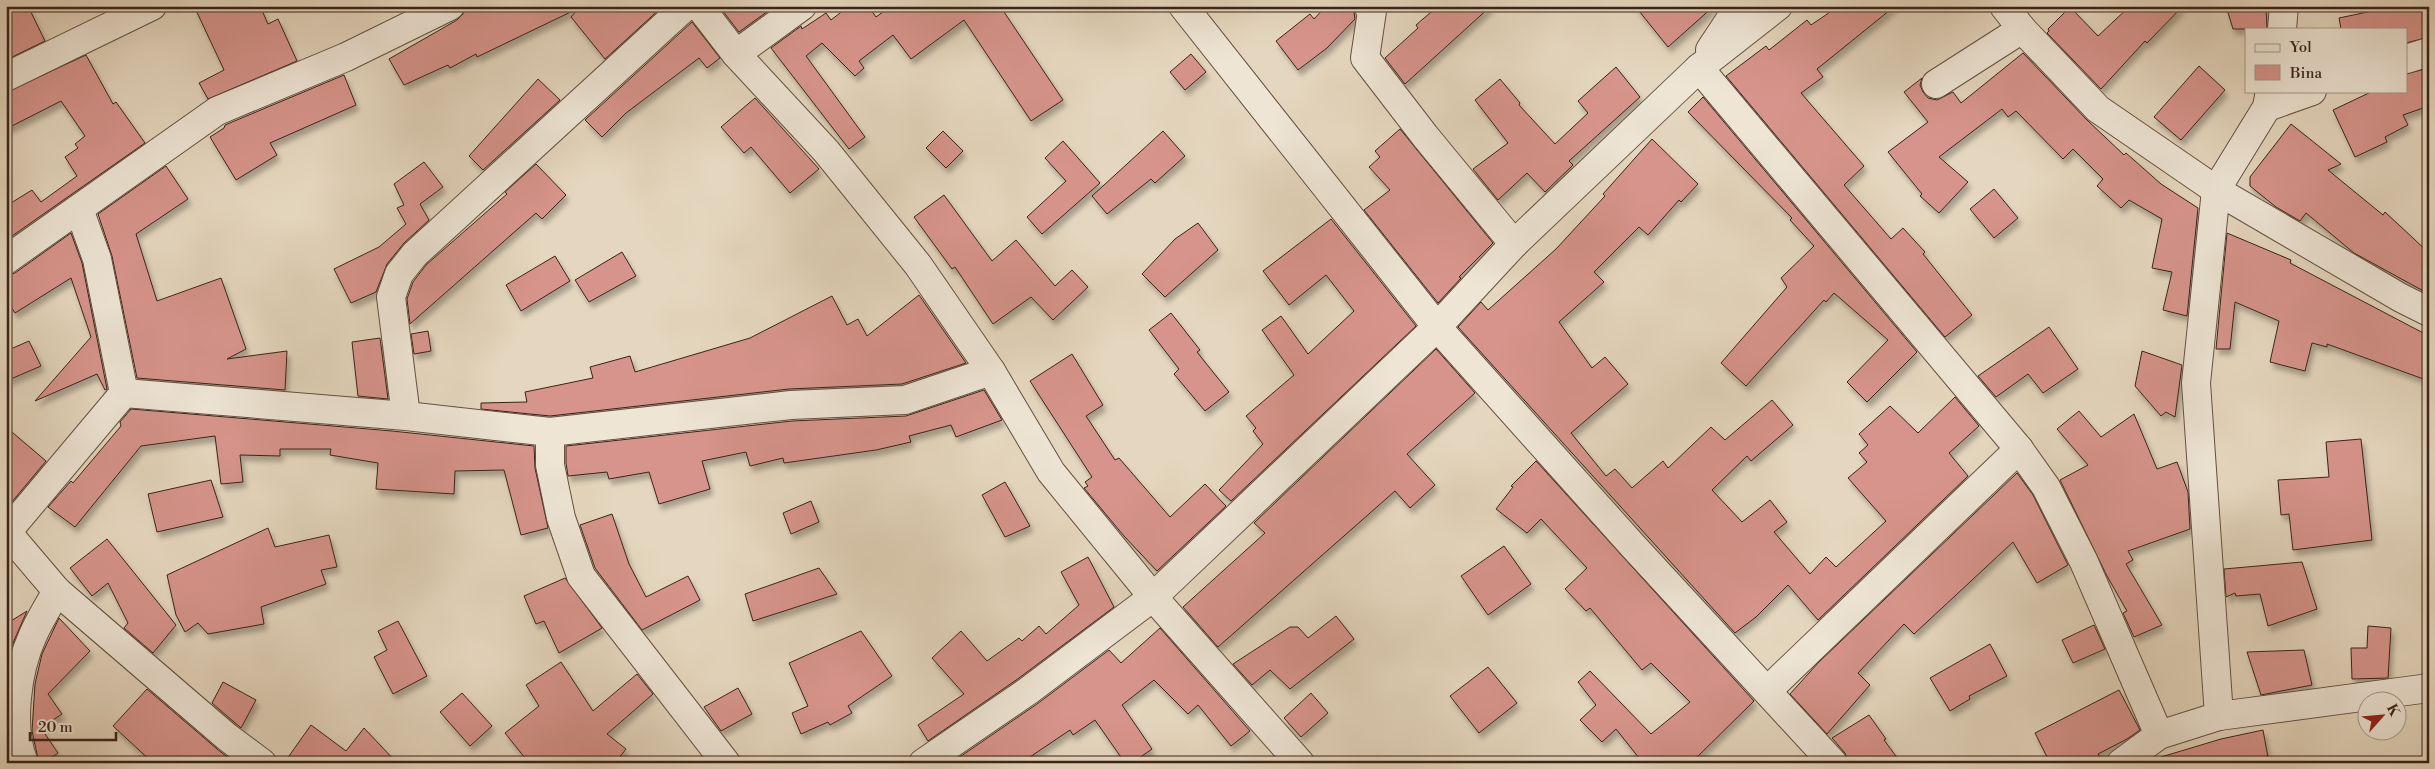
<svg xmlns="http://www.w3.org/2000/svg" width="2435" height="769" viewBox="0 0 2435 769" font-family="'Libre Bodoni',serif">
	<style>
		.building { fill: #d7948c; stroke: #3a2318; filter: url(#shadow) }
		.lines { fill: none; stroke-linecap: round; stroke-linejoin: round }
		.minor-casing { stroke: #655042; stroke-width: 30 }
		.minor { stroke: #eee5d5; stroke-width: 28 }
	</style>
	<defs>
		<filter id="shadow"><feDropShadow dx="3" dy="5.5" stdDeviation="2.5" flood-color="#0004"/></filter>
	</defs>
	<rect width="100%" height="100%" fill="#e5d7bf"/>
	<filter id="stains"><feTurbulence type="fractalNoise" baseFrequency=".004" numOctaves="4"/><feColorMatrix values="0 0 0 0 .2 0 0 0 0 .09 0 0 0 0 .02 0 0 0 .5 -.17"/></filter>
	<radialGradient id="worn" r=".72"><stop offset=".6" stop-color="#630" stop-opacity="0"/><stop offset="1" stop-color="#630" stop-opacity=".3"/></radialGradient>
	<!-- building -->
	<g class="building">
		<polygon points="18,6 28,6 45,41 6,60 6,12"/>
		<polygon points="194,6 260,6 268,24 278,19 297,61 208,99 199,83 224,70"/>
		<polygon points="466,6 663,6 605,59 571,17 579,8 477,57 476,54 450,68 448,65 404,85 389,59 457,20 463,14"/>
		<polygon points="719,6 775,6 739,32"/>
		<polygon points="849,6 868,6 876,17 891,6 1000,6 1063,100 1031,121 964,20 911,59 893,35 859,61 864,68 855,76 822,43 806,56 865,137 849,149 771,48 801,26 802,29 826,13 831,20"/>
		<polygon points="1326,6 1353,6 1355,19 1327,48 1298,70 1276,41 1310,14 1314,19"/>
		<polygon points="1438,6 1491,6 1405,84 1385,58 1418,28 1416,25"/>
		<polygon points="1635,6 1714,6 1668,47"/>
		<polygon points="1839,6 1895,6 1817,69 1823,77 1801,93 1864,166 1844,185 1891,239 1903,228 1925,252 1923,254 1972,315 1945,337 1726,76 1766,46 1769,50 1807,20 1811,25"/>
		<polygon points="2130,6 2183,6 2147,43 2145,41 2101,89 2047,33 2049,31 2048,29 2070,7 2098,36"/>
		<polygon points="2226,6 2266,6 2267,29 2233,29"/>
		<polygon points="2380,6 2423,6 2429,20 2429,37 2406,43 2406,29 2341,29 2339,18 2382,9"/>
		<polygon points="692,22 720,58 707,68 699,58 626,113 602,137 585,120"/>
		<polygon points="2023,53 2087,120 2124,155 2126,153 2161,184 2198,208 2187,316 2163,310 2172,272 2152,268 2162,219 2129,200 2121,208 2097,186 2103,179 2073,149 2063,159 2016,111 2008,117 2002,109 1939,157 1968,182 1939,213 1920,196 1922,194 1888,152 1928,122 1904,92 1922,78 1920,85 1923,92 1928,98 1937,100 1953,92 1961,103"/>
		<polygon points="1191,54 1206,72 1185,90 1170,72"/>
		<polygon points="86,55 113,104 116,102 145,143 12,236 6,227 6,206 32,190 41,202 77,176 65,157 78,148 75,144 85,136 61,101 6,129 6,92"/>
		<polygon points="2199,66 2225,90 2181,140 2154,117"/>
		<polygon points="1616,67 1640,97 1569,161 1573,165 1545,192 1527,173 1498,200 1473,169 1508,143 1475,100 1500,79 1520,103 1519,105 1555,144 1588,113 1578,101"/>
		<polygon points="2429,68 2429,106 2403,115 2408,125 2385,137 2387,142 2355,157 2333,110 2373,91 2406,91 2406,74"/>
		<polygon points="344,75 356,105 270,143 277,155 236,180 210,137 224,128 225,125"/>
		<polygon points="538,79 560,100 483,170 469,156"/>
		<polygon points="1703,97 1917,352 1867,402 1847,382 1888,340 1834,293 1826,302 1824,300 1746,386 1721,363 1787,287 1781,278 1814,246 1790,220 1792,218 1688,112"/>
		<polygon points="755,98 819,169 790,193 751,147 744,153 721,127"/>
		<polygon points="2291,124 2341,164 2328,170 2383,215 2385,212 2429,253 2429,294 2354,253 2306,213 2300,221 2276,207 2250,186 2250,177"/>
		<polygon points="1400,129 1493,243 1459,277 1461,278 1438,303 1364,210 1390,190 1369,167 1380,157 1375,151"/>
		<polygon points="943,131 963,151 946,168 926,148"/>
		<polygon points="1163,131 1185,156 1155,183 1151,179 1107,214 1092,196"/>
		<polygon points="1652,139 1698,184 1681,202 1679,200 1648,235 1639,227 1594,272 1604,282 1559,322 1592,368 1605,357 1628,384 1571,433 1606,476 1615,469 1632,488 1663,461 1668,468 1711,427 1725,440 1772,400 1793,425 1751,461 1747,456 1712,490 1742,522 1770,500 1787,522 1774,532 1810,574 1826,557 1836,567 1886,521 1848,478 1867,462 1859,453 1868,445 1859,434 1890,406 1918,433 1955,397 1979,426 1949,453 1968,476 1818,620 1788,585 1756,617 1735,633 1458,327 1481,302 1488,310 1556,249 1605,196 1603,194"/>
		<polygon points="1063,141 1100,183 1042,234 1027,217 1066,181 1045,158"/>
		<polygon points="424,162 443,187 420,204 429,220 404,243 387,264 376,292 351,303 334,269 379,247 406,224 397,208 404,205 394,184"/>
		<polygon points="536,164 566,195 542,219 536,213 410,324 407,299 413,282 426,265 507,194 505,192"/>
		<polygon points="166,166 188,199 136,234 157,301 221,278 246,349 227,359 287,351 285,390 137,378 112,256 98,214"/>
		<polygon points="1994,189 2018,218 1994,238 1970,209"/>
		<polygon points="944,195 992,261 1016,240 1055,286 1072,270 1088,287 1053,320 1031,297 993,324 955,267 952,269 914,217"/>
		<polygon points="1331,219 1416,326 1231,501 1219,490 1263,444 1253,431 1256,428 1246,416 1294,375 1262,330 1281,316 1308,354 1354,311 1326,275 1289,305 1263,271"/>
		<polygon points="1198,223 1218,250 1165,297 1142,274 1175,239"/>
		<polygon points="71,233 82,263 107,389 105,390 97,374 35,401 91,337 71,278 15,313 6,299 6,275 15,273"/>
		<polygon points="2227,233 2291,260 2290,263 2429,336 2429,381 2327,344 2327,347 2312,343 2305,371 2270,362 2279,321 2235,302 2230,349 2216,349"/>
		<polygon points="622,252 636,276 589,302 575,280"/>
		<polygon points="555,256 570,281 521,311 506,285"/>
		<polygon points="919,295 966,363 902,384 789,389 550,416 481,409 481,403 527,402 525,392 593,378 590,367 630,356 635,372 750,338 832,296 847,325 858,319 867,336"/>
		<polygon points="1171,313 1200,350 1197,352 1229,392 1205,411 1174,374 1179,369 1149,330"/>
		<polygon points="2049,327 2078,369 2043,393 2028,374 1996,397 1978,376"/>
		<polygon points="428,331 431,351 414,354 411,334"/>
		<polygon points="380,338 388,399 358,396 352,342"/>
		<polygon points="29,341 41,366 6,381 6,351"/>
		<polygon points="1436,349 1475,393 1407,454 1435,485 1410,508 1395,491 1218,647 1183,607 1265,533 1254,523"/>
		<polygon points="2142,351 2182,365 2175,417 2166,412 2161,416 2135,386"/>
		<polygon points="1072,354 1103,405 1086,416 1115,460 1119,458 1170,517 1205,484 1226,506 1157,571 1124,536 1084,488 1088,486 1085,482 1092,477 1030,381"/>
		<polygon points="984,390 1002,420 956,437 951,425 909,436 911,442 876,450 784,463 783,458 750,466 746,452 702,461 710,489 659,504 649,472 609,479 607,472 568,476 566,463 566,446 792,421 906,416"/>
		<polygon points="131,409 392,431 534,446 535,468 548,528 521,535 504,470 455,471 454,494 376,489 378,463 330,455 331,449 280,449 280,456 240,455 243,482 221,484 215,436 141,446 75,527 48,507 71,481 73,483 121,426 120,422"/>
		<polygon points="2079,411 2101,437 2134,414 2157,469 2177,462 2188,492 2190,529 2128,551 2133,560 2126,564 2162,625 2134,637 2123,613 2127,611 2107,576 2060,480 2088,465 2057,429"/>
		<polygon points="6,427 46,461 6,509"/>
		<polygon points="2361,439 2372,540 2293,550 2289,514 2281,515 2278,480 2329,477 2326,442"/>
		<polygon points="1536,461 1754,701 1691,763 1643,763 1616,729 1602,742 1580,720 1596,705 1578,682 1590,671 1651,734 1690,702 1651,663 1642,670 1590,608 1586,611 1565,589 1587,568 1541,519 1527,533 1496,509 1513,487 1511,486"/>
		<polygon points="2017,473 2033,495 2068,565 2037,583 2013,542 1914,634 1904,624 1858,673 1870,685 1827,734 1790,694 1819,662"/>
		<polygon points="211,480 223,517 157,532 148,494"/>
		<polygon points="1005,482 1030,526 1005,537 982,495"/>
		<polygon points="811,501 819,522 791,534 783,513"/>
		<polygon points="612,514 629,564 646,597 688,576 700,600 642,630 595,568 580,525"/>
		<polygon points="268,528 275,547 329,535 337,567 321,570 326,584 261,607 264,624 208,634 198,623 185,632 176,615 167,575"/>
		<polygon points="107,539 176,625 153,653 124,628 128,623 108,583 92,596 70,568"/>
		<polygon points="1504,546 1531,584 1488,615 1461,576"/>
		<polygon points="1088,557 1114,607 1019,678 928,741 918,725 964,694 932,658 961,631 987,661 1019,638 1022,641 1039,626 1046,634 1079,605 1061,572"/>
		<polygon points="2302,562 2317,609 2268,626 2260,594 2236,596 2235,593 2226,597 2224,569"/>
		<polygon points="819,568 837,594 753,621 745,594"/>
		<polygon points="565,578 602,628 559,653 544,621 536,624 524,596"/>
		<polygon points="27,611 13,643 6,667 6,624"/>
		<polygon points="1336,616 1354,639 1290,689 1270,670 1252,685 1233,664 1290,627 1298,627 1308,638"/>
		<polygon points="59,618 90,651 48,694 62,714 41,728 58,753 43,763 39,763 32,731 35,684 42,654"/>
		<polygon points="398,621 427,676 393,694 374,657 387,650 378,631"/>
		<polygon points="2094,625 2105,649 2073,663 2062,640"/>
		<polygon points="2368,626 2391,628 2388,678 2352,679 2351,648 2367,648"/>
		<polygon points="1160,628 1250,731 1231,746 1198,705 1188,714 1154,680 1122,705 1152,749 1132,763 1125,763 1095,720 1073,735 1070,730 1021,763 951,763 1037,704 1109,650 1121,663"/>
		<polygon points="861,631 892,676 848,706 852,713 830,725 828,722 801,734 792,713 808,706 789,663"/>
		<polygon points="1990,644 2007,676 1969,696 1970,699 1950,711 1930,678"/>
		<polygon points="2304,650 2312,685 2261,695 2247,652"/>
		<polygon points="561,662 593,711 637,674 653,694 607,734 626,749 615,763 529,763 505,733 539,706 526,685"/>
		<polygon points="1488,667 1517,703 1479,733 1450,696"/>
		<polygon points="223,682 256,700 241,728 212,703"/>
		<polygon points="738,688 752,714 721,731 704,707"/>
		<polygon points="147,689 217,749 235,763 153,763 113,726"/>
		<polygon points="2119,690 2140,730 2127,739 2098,754 2103,763 2050,763 2035,733"/>
		<polygon points="462,693 492,726 470,746 440,712"/>
		<polygon points="1311,693 1328,713 1301,737 1284,718"/>
		<polygon points="1869,715 1886,739 1884,740 1901,763 1848,763 1845,753 1832,738"/>
		<polygon points="311,725 346,751 364,728 397,763 284,763"/>
		<polygon points="2263,730 2269,763 2162,763 2161,757 2221,739"/>
	</g>
	<g class="lines">
		<!-- minor casing -->
		<g class="minor-casing">
			<g id="minor">
				<polyline points="699,6 736,54 826,151 918,265 991,371 1051,472 1153,597 1300,763"/>
				<polyline points="1183,6 1437,327 1633,546 1833,763"/>
				<polyline points="1368,6 1372,11 1365,58 1425,136 1514,244"/>
				<polyline points="2004,6 2022,29 2098,109 2216,190 2401,298 2429,312"/>
				<polyline points="2282,29 2284,6"/>
				<polyline points="1710,50 1739,6"/>
				<polyline points="736,54 802,6"/>
				<polyline points="2406,59 2429,52"/>
				<polyline points="1699,68 2019,449 2046,487 2084,562 2159,735"/>
				<polyline points="6,77 152,6"/>
				<polyline points="1936,84 2022,29"/>
				<polyline points="2267,107 2312,91"/>
				<polyline points="79,209 97,259 124,393"/>
				<polyline points="6,260 217,111 346,57 450,6"/>
				<polyline points="124,393 406,416 550,432 791,405 905,400 991,371"/>
				<polyline points="406,416 391,297 399,274 415,254 686,6"/>
				<polyline points="550,432 550,465 561,518 581,576 726,763"/>
				<polyline points="6,531 57,591 227,737 262,763"/>
				<polyline points="7,532 124,393"/>
				<polyline points="1767,691 2019,449"/>
				<polyline points="2219,716 2196,383 2216,190 2267,107 2270,91"/>
				<path d="M 24,763 C 9,727 17,670 33,635 C 40,619 49,605 57,591"/>
				<polyline points="923,763 1028,691 1153,597 1437,327 1514,244 1699,68 1778,6"/>
				<polyline points="2121,763 2159,735 2219,716 2429,688"/>
			</g>
		</g>
		<!-- minor -->
		<use href="#minor" class="minor"/>
	</g>
	<!-- margin -->
	<rect width="2435" height="769" fill="none" stroke="#e5d7bf" stroke-width="25"/>
	<rect x="8" y="8" width="2420" height="754" fill="none" stroke="#3a2318" stroke-width="2.5"/>
	<rect x="12" y="12" width="2410" height="744" fill="none" stroke="#3a2318"/>
	<!-- legend -->
	<rect x="2245" y="28" width="162" height="65" fill="#eee5d5" stroke="#a69789"/>
	<rect x="2255" y="44" width="25" height="8" fill="#eee5d5" stroke="#a69789"/>
	<text x="2290" y="52" font-size="15" fill="#3a2318">Yol</text>
	<rect x="2255" y="65" width="25" height="15" fill="#d7948c" stroke="#a69789"/>
	<text x="2290" y="78" font-size="15" fill="#3a2318">Bina</text>
	<!-- north arrow -->
	<g transform="translate(2382 716) rotate(63)"><circle r="24" fill="#eee5d5" stroke="#a69789"/>
	<path d="M0-4L9 19L0 12L-9 19Z" fill="#8f2418"/>
	<text y="-8" font-size="14" font-weight="bold" text-anchor="middle" fill="#3a2318">K</text>
	</g>
	<!-- scale -->
	<path d="M30 732v8h86v-8" fill="none" stroke="#3a2318" stroke-width="2.5"/>
	<text x="38" y="732" font-size="15" fill="#3a2318" stroke="#eee5d5" stroke-width="4" paint-order="stroke">20 m</text>
	<rect width="100%" height="100%" filter="url(#stains)"/>
	<rect width="100%" height="100%" fill="url(#worn)"/>
</svg>
